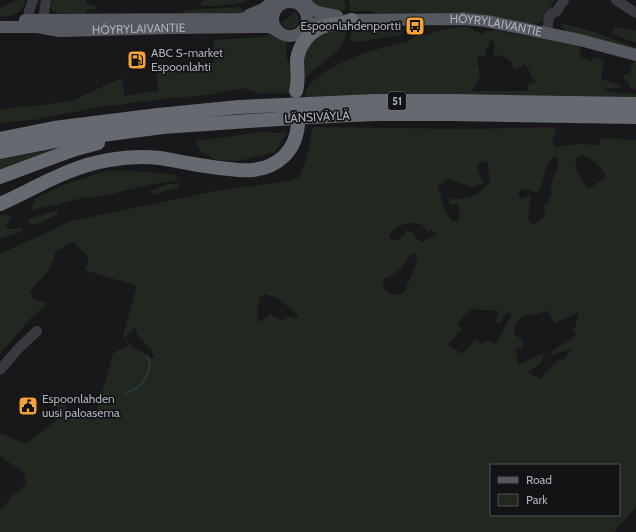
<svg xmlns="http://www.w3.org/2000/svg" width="636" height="532" viewBox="0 0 636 532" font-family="Cabin,sans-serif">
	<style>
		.green { fill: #202820; fill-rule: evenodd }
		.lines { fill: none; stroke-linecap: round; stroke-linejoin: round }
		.stream { stroke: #2d383e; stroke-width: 2 }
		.minor { stroke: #393a3f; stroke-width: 10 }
		.major { stroke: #55585e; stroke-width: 12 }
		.highway { stroke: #656970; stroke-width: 14 }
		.labels { text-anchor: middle; stroke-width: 3.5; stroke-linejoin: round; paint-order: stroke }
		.shield { fill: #131315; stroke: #7d8188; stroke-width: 1 }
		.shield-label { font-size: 11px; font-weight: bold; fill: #aab0ba }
		.poi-label { font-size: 12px; fill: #aab0ba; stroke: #131315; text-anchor: start }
		.street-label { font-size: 12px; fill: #aab0ba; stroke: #131315 }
	</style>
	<rect width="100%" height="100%" fill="#18181a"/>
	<!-- green -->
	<g class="green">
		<path d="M 17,0 L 25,0 C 23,14 12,16 0,17 L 0,8 Z"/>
		<path d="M 54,0 L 86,0 L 86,3 L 97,7 L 97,8 L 96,9 L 86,10 L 86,14 L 57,13 C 53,11 51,10 50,5 Z"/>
		<path d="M 203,0 L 249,0 C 233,7 216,5 199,6 Z"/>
		<path d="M 308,0 L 344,0 L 346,9 C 328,15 323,10 308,0 Z"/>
		<path d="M 349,0 L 554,0 C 550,8 546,23 535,24 C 530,24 525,23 519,22 L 388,15 L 375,13 L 374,11 L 350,11 Z"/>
		<path d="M 240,7 C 243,13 249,10 255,9 L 247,12 L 241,13 L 184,14 L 184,10 Z"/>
		<path d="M 296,12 C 305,25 289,36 281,23 Z"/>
		<polygon points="560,23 561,23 594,32 636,48 636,52 568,32 564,29"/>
		<path d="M 465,26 L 482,34 L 487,31 L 495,30 L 524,36 L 548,39 L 562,43 L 580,45 L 579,51 L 582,58 L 592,62 L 593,57 L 599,58 L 604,62 L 601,79 L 622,86 L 621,88 L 613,89 L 609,88 L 606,89 L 605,91 C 616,92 625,94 636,94 L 636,97 L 452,94 L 305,96 L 306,91 L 312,82 L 329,69 L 356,56 L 384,47 L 407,42 L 417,35 L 426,35 L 438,31 ZM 490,40 L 493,40 C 495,45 495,47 493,52 L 495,56 L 501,55 L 512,62 L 513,69 L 517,69 L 522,67 L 523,64 L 528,68 L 532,78 L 536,82 L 527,85 L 528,91 L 483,91 C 479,92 474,92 470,90 L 475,88 L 477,83 L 480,78 L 477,57 L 486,56 L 485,52 L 489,45 Z"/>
		<polygon points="346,27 346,34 343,44 337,51 307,76 301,85 300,66 313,35"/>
		<path d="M 351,27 L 389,27 L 389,29 L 404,29 C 403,34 400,35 396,36 L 356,42 L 350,40 Z"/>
		<polygon points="615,27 623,29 624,28 636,31 636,43 612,34"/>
		<polygon points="269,35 283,40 287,43 286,50 287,59 290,65 291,81 290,93 259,93 243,88 208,95 161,99 100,107 33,120 0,123 0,109 42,105 71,101 122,78 125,96 158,91 156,72 214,62 214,40 265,37"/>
		<polygon points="634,61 636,62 636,89 630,88 627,80 623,79 624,75 630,73"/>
		<path d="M 313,127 L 473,129 L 555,127 L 556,134 L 551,141 L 555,147 L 578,144 L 599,145 L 601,138 L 636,140 L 636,507 L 614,532 L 0,532 L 0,511 L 12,496 L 26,484 L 24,473 L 0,456 L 0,433 L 26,444 L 57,420 L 57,403 L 65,405 L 72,417 L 74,417 L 76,408 L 96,414 L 113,353 L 128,345 L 123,334 L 137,286 L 85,270 L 89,259 L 74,242 L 56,251 L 50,268 L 30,292 L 33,299 L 48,303 L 33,316 L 0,354 L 0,254 L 71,221 L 215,191 L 290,181 L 299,178 L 306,160 ZM 583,155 C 594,160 601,166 606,177 L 588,189 L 577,172 L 575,160 ZM 557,157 C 561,166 553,175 551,184 C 550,188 553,192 551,196 C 549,201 547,204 544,207 L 545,215 C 542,220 536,225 531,224 L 528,219 L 531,196 L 529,196 L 521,199 L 518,194 L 519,192 L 524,189 L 538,193 L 541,187 L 546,168 L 552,158 ZM 487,161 L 490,181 C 478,197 470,199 451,199 L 449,201 L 449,204 L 452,205 L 457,204 L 459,205 L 459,220 L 453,221 C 444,214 442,199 438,188 L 438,186 L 447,179 L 473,187 L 484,183 C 481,177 477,170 478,163 ZM 414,223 C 421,224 424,224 426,231 L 428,232 L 431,230 L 436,233 L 436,234 L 423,242 C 417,240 415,238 414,233 L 408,231 L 402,236 L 400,240 L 392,240 L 390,238 L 389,235 C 397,225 402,224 414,223 ZM 414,253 L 417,255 L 416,264 L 404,293 C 393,298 381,291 383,279 C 398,275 403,265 412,254 ZM 265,294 C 279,297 288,306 298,316 L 296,319 L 290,316 L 283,321 L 270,314 L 267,316 L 261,322 C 254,317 259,305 260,297 ZM 472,309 L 499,311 L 495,322 L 501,323 L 506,313 L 512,314 L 496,344 L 488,340 L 482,344 L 476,339 L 462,354 L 448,344 L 462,329 L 457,325 L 462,318 ZM 548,311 L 555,323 L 579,312 L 575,328 L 572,331 L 577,334 L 550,353 L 552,355 L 573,348 L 564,359 L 556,361 L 540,379 L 528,372 L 541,363 L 544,353 L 532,358 L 519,365 L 515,350 L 523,347 L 521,339 L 517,336 L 514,336 L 515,327 L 519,320 L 523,316 L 531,315 ZM 136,328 L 137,334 L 152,351 L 154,358 L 150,357 L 131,345 L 125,338 L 128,333 ZM 491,465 L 619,465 L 619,515 L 491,515 Z"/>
		<polygon points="261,132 287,133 275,152 238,161 216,160 201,152 196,141"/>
		<polygon points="62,148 0,173 0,159"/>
		<polygon points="106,171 134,171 175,175 178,180 148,185 107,195 82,198 55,205 31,210 35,199 60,186"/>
		<polygon points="168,184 178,184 180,187 153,195 151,191"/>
		<polygon points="57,210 57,214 39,224 30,225 28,219"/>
		<polygon points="0,215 9,215 11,219 5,227 10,229 23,228 21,232 0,239"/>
	</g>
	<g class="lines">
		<!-- stream -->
		<path class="stream" d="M 127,393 C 138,388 145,383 148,371 C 150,365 151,362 147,356"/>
		<!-- minor -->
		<g class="minor">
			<polyline points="33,0 29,11 29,20 37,27 43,20 46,0"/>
			<polyline points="616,0 636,13"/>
			<polyline points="547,33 549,17 551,14 557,11 564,0"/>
			<polyline points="0,370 19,348 37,331"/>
		</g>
		<!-- major -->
		<g class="major">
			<path d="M 304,0 C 313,15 323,12 337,16"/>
			<circle cx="290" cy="19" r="17"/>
			<polyline points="249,15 263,9 275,0"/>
			<polyline points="25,20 238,19 267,17 274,13"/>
			<path id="s1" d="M 0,27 L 37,27 L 60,31 L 171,28 L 264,27 L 270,27 L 277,31"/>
			<path id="s2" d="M 304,29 C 316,19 337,22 352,20 L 464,19 L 486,21 L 580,40 L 636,55"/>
		</g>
		<!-- highway -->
		<g class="highway">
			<path d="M 296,91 C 299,80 297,70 297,60 C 299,43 312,29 328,25 C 332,24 337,25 341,24 C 345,23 349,21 352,20"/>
			<polyline points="0,139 54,128 158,115 239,107 376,101 452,101 636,104"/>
			<polyline points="0,152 56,141 163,127 308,117 375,114 453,114 636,117"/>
			<polyline points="0,177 59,155 76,149 98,143"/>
			<path d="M 0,204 C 36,188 70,166 109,160 C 126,157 143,156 160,158 C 183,162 206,167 229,169 C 237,170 245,171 253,170 C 279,167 296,150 298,124"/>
		</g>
	</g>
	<!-- icons -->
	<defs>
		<g id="bus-square" transform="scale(1)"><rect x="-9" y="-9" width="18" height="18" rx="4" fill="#f4a436" stroke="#131315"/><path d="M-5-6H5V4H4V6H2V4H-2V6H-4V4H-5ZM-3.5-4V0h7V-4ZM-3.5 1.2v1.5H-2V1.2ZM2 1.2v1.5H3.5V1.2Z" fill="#111"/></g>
		<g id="fuel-square" transform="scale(1)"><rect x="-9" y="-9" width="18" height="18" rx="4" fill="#f4a436" stroke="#131315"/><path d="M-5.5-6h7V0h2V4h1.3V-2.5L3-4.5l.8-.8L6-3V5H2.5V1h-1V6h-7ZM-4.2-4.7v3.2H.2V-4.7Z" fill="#111"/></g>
		<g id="civic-square" transform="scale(1)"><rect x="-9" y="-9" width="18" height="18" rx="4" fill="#f4a436" stroke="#131315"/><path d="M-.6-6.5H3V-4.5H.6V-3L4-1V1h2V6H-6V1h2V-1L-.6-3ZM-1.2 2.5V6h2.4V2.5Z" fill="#111"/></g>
	</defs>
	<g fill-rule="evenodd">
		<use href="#bus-square" x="415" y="26"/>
		<use href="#fuel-square" x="137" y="60"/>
		<use href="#civic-square" x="28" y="406"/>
	</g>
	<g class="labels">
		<!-- shield labels -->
		<rect class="shield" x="388" y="92" width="18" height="18" rx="3"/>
		<g class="shield-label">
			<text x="397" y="105">51</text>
		</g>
		<!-- poi labels -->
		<g class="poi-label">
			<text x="401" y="30" text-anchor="end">Espoonlahdenportti</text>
			<text x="151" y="57">ABC S-market<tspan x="151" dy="14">Espoonlahti</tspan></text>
			<text x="42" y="403">Espoonlahden<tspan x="42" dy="14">uusi paloasema</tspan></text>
		</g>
		<!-- street labels -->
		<g class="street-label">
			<text dy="4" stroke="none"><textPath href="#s2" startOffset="194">HÖYRYLAIVANTIE</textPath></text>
			<text dy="4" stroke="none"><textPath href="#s1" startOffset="139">HÖYRYLAIVANTIE</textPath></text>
			<text transform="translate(317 117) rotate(-3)" y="4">LÄNSIVÄYLÄ</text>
		</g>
	</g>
	<!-- legend -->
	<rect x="490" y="464" width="130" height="52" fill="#131315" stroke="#4f5257"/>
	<rect x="498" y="477" width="20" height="6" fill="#55585e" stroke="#4f5257"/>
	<text x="526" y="484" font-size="12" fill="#aab0ba">Road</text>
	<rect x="498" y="494" width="20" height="12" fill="#202820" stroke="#4f5257"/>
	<text x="526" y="504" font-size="12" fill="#aab0ba">Park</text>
</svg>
